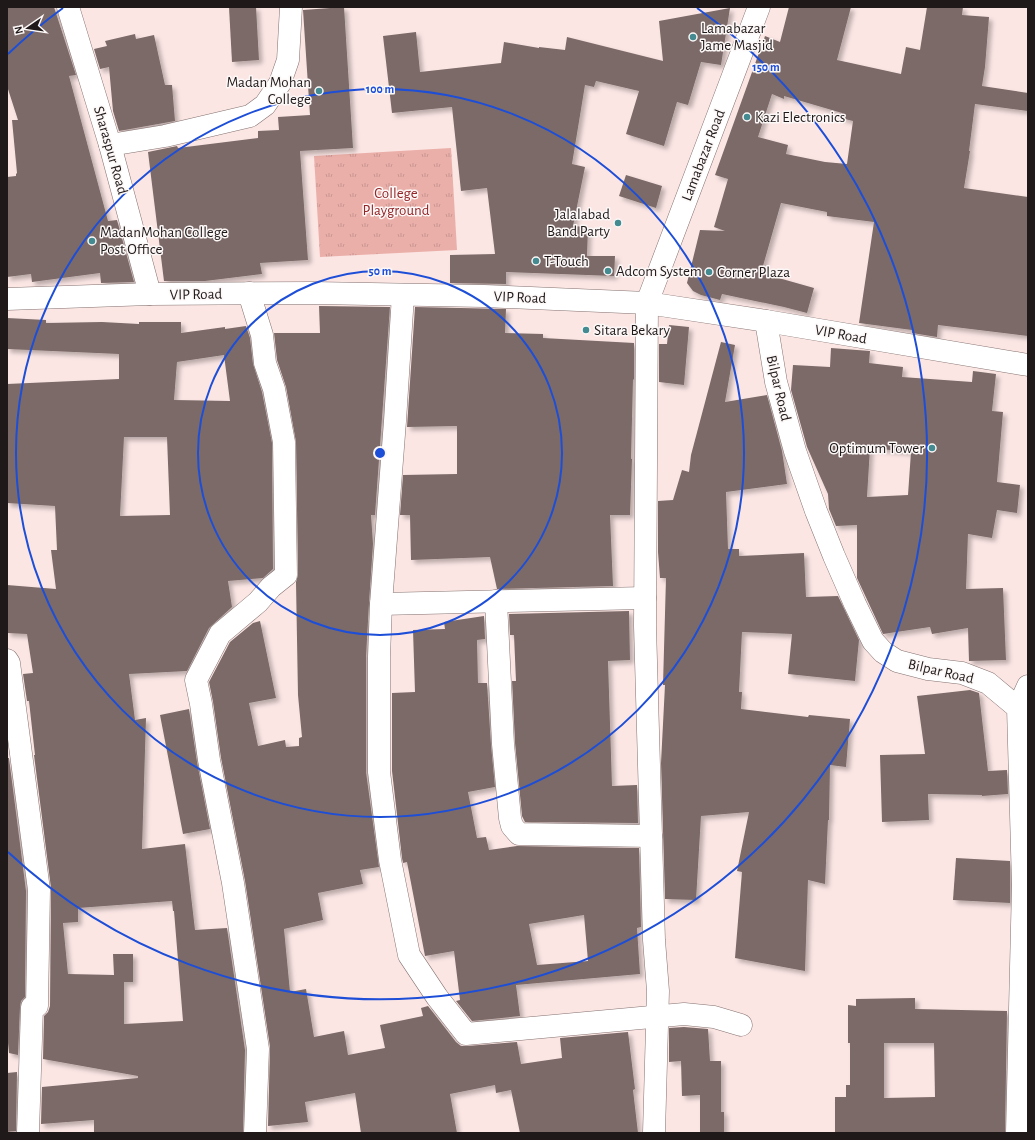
<svg xmlns="http://www.w3.org/2000/svg" width="1035" height="1140" viewBox="0 0 1035 1140" font-family="'Alegreya Sans',sans-serif">
	<style>
		.park { fill: url(#park-tufts) }
		.building { fill: #7b6a68; fill-rule: evenodd; filter: url(#shadow) }
		.lines { fill: none; stroke-linecap: round; stroke-linejoin: round }
		.street-casing { stroke: #847270; stroke-width: 23 }
		.secondary-casing { stroke: #847270; stroke-width: 23 }
		.street { stroke: #fff; stroke-width: 22 }
		.secondary { stroke: #fff; stroke-width: 22 }
		.ring { fill: none; stroke: #1d4ed8; stroke-width: 2 }
		.poi-dot { fill: #438a91; stroke: #fcf8f7; stroke-width: 1.5 }
		.labels { text-anchor: middle; stroke-width: 3; stroke-linejoin: round; paint-order: stroke }
		.poi-label { font-size: 15px; fill: #201919; stroke: #fcf8f7; text-anchor: start }
		.street-label { font-size: 15px; fill: #201919; stroke: #fcf8f7 }
		.park-label { font-size: 15px; fill: #942528; stroke: #fcf8f7 }
		.centre { fill: #1d4ed8; stroke: #fcf8f7; stroke-width: 2 }
		.ring-label { font-size: 12px; text-anchor: middle; font-weight: bold; fill: #1d4ed8; stroke: #fcf8f7; stroke-width: 3; stroke-linejoin: round; paint-order: stroke }
	</style>
	<defs>
		<pattern id="park-tufts" width="24" height="20" patternUnits="userSpaceOnUse"><rect width="24" height="20" fill="#ebafa9"/><path d="M3 7l-1-3M5 7V3M7 7l1-3M15 17l-1-3M17 17v-4M19 17l1-3" fill="none" stroke="#c99691"/></pattern>
		<filter id="shadow"><feDropShadow dx="3.5" dy="3.5" stdDeviation="2" flood-color="#0004"/></filter>
	</defs>
	<rect width="100%" height="100%" fill="#fbe6e4"/>
	<!-- park -->
	<polygon class="park" points="451,148 457,250 320,257 314,156"/>
	<!-- building -->
	<g class="building">
		<polygon points="7,7 54,7 76,75 69,76 108,221 117,220 134,282 101,283 100,273 32,282 31,274 7,277 7,177 16,176 16,174 17,173 12,120 18,120 7,86"/>
		<polygon points="229,7 256,7 259,60 232,62"/>
		<polygon points="344,7 353,148 300,151 308,260 260,263 262,274 205,281 164,281 148,152 177,146 178,148 258,138 258,131 279,130 278,117 310,115 303,10"/>
		<path d="M 789,7 L 851,7 L 837,60 L 901,74 L 906,47 L 920,50 L 927,7 L 963,7 L 962,15 L 989,17 L 985,67 L 982,86 L 1028,93 L 1028,111 L 975,104 L 969,151 L 970,151 L 964,188 L 1028,197 L 1028,336 L 938,325 L 937,337 L 912,333 L 912,330 L 859,323 L 874,222 L 827,216 L 827,212 L 781,203 L 761,273 L 814,288 L 807,313 L 784,307 L 722,294 L 720,300 L 701,295 L 693,291 L 687,283 L 700,230 L 725,231 L 714,227 L 728,179 L 715,175 L 765,36 L 780,42 ZM 772,94 L 784,99 L 784,96 L 842,113 L 841,118 L 853,121 L 847,164 L 825,162 L 786,154 L 788,145 L 758,137 Z"/>
		<polygon points="730,8 721,65 701,62 688,105 677,102 664,146 626,134 639,91 596,81 594,87 585,85 572,164 585,167 573,226 588,227 587,256 615,256 614,276 506,272 506,284 450,283 450,255 495,254 487,188 461,191 452,107 392,113 383,36 416,32 420,72 501,63 504,42 539,48 539,47 565,50 567,37 663,61 659,21"/>
		<polygon points="135,34 136,39 154,35 165,85 172,85 175,121 119,131 113,111 109,67 100,69 94,49 107,46 105,41"/>
		<polygon points="626,175 662,186 656,208 619,196"/>
		<polygon points="319,306 390,307 375,515 371,515 373,544 369,603 366,657 366,772 379,867 360,870 363,884 318,893 323,920 284,929 290,992 306,989 314,1037 344,1031 348,1055 385,1048 380,1025 423,1016 421,1008 428,1006 456,1042 461,1046 467,1046 517,1042 521,1064 562,1058 560,1038 628,1032 635,1089 633,1090 638,1133 520,1133 511,1090 496,1093 495,1085 450,1094 457,1133 361,1133 355,1093 305,1102 308,1122 268,1126 270,1047 245,881 221,758 213,702 209,682 230,642 253,623 260,621 276,698 249,703 258,746 285,740 286,747 299,746 299,738 302,737 298,695 296,582 298,575 296,442 286,387 277,360 274,333 320,333"/>
		<polygon points="415,307 506,309 505,333 543,334 543,338 634,343 634,380 633,379 631,459 632,459 630,515 610,515 613,586 497,589 490,557 411,560 410,515 400,515 403,475 457,474 457,426 407,427"/>
		<path d="M 7,318 L 46,320 L 46,323 L 102,322 L 139,324 L 139,322 L 181,322 L 181,333 L 225,327 L 225,329 L 246,326 L 250,338 L 253,364 L 262,392 L 272,443 L 273,569 L 263,578 L 228,581 L 232,607 L 209,628 L 187,671 L 129,674 L 135,720 L 146,718 L 142,849 L 185,844 L 195,930 L 227,928 L 245,1050 L 243,1133 L 94,1133 L 94,1120 L 41,1124 L 42,1087 L 138,1078 L 138,1076 L 43,1059 L 44,1016 L 48,1012 L 50,1006 L 51,888 L 34,755 L 35,755 L 29,701 L 27,701 L 23,674 L 33,673 L 27,634 L 7,633 L 7,585 L 56,589 L 51,550 L 57,550 L 55,506 L 7,503 L 7,384 L 119,379 L 119,354 L 7,349 ZM 224,355 L 230,401 L 174,400 L 177,362 ZM 124,437 L 167,437 L 170,515 L 120,516 ZM 172,901 L 173,911 L 174,911 L 183,1021 L 124,1024 L 124,982 L 133,982 L 133,954 L 113,954 L 114,975 L 68,974 L 63,923 L 78,922 L 78,908 Z"/>
		<polygon points="669,325 689,327 684,385 659,382 659,344 667,344"/>
		<polygon points="721,342 735,345 725,402 767,395 782,451 787,484 726,492 728,549 739,549 739,556 804,553 806,597 838,596 859,640 855,681 788,674 792,634 742,632 739,692 742,692 741,709 808,717 809,715 850,719 846,767 830,765 829,820 828,820 825,884 808,880 805,971 735,958 742,872 737,871 749,812 701,816 696,900 665,899 661,763 665,685 663,685 666,578 660,578 658,552 658,501 673,500 682,470 689,472 691,455"/>
		<path d="M 831,348 L 870,351 L 869,363 L 903,367 L 902,377 L 972,382 L 973,371 L 996,374 L 992,411 L 1003,412 L 997,482 L 1020,485 L 1017,513 L 997,510 L 992,538 L 968,534 L 966,589 L 1003,588 L 1006,660 L 969,661 L 968,628 L 932,634 L 930,627 L 883,634 L 857,578 L 857,525 L 836,526 L 829,509 L 828,494 L 807,447 L 791,390 L 793,365 L 830,367 ZM 870,448 L 911,452 L 908,495 L 867,497 Z"/>
		<polygon points="629,611 630,660 608,661 612,786 637,785 638,823 525,822 522,816 515,743 512,681 516,681 514,635 510,635 509,614"/>
		<path d="M 484,616 L 485,639 L 477,640 L 478,683 L 487,683 L 491,745 L 495,787 L 468,792 L 477,838 L 486,837 L 489,850 L 517,846 L 639,848 L 641,927 L 637,928 L 640,974 L 516,985 L 520,1016 L 472,1021 L 456,1001 L 460,1000 L 454,951 L 425,956 L 407,862 L 403,863 L 402,858 L 392,771 L 392,693 L 415,692 L 413,630 L 445,629 L 444,622 ZM 584,915 L 588,961 L 537,965 L 529,924 Z"/>
		<polygon points="970,690 979,693 988,771 1007,770 1008,794 982,796 982,795 928,794 929,820 882,822 880,755 925,754 917,696"/>
		<polygon points="189,709 197,762 210,829 183,834 160,715"/>
		<polygon points="7,758 9,758 26,891 25,997 21,1001 20,1007 18,1055 9,1053 7,1033"/>
		<polygon points="956,858 1010,861 1010,903 953,900"/>
		<path d="M 915,998 L 915,1009 L 1007,1011 L 1005,1133 L 835,1133 L 835,1097 L 846,1097 L 846,1085 L 850,1085 L 850,1043 L 848,1043 L 848,1005 L 856,1006 L 856,999 ZM 884,1043 L 934,1043 L 935,1097 L 884,1098 Z"/>
		<polygon points="684,1027 708,1029 710,1061 721,1061 721,1112 724,1112 724,1133 700,1133 700,1095 682,1096 681,1061 669,1062 669,1028"/>
		<polygon points="17,1072 16,1131 7,1132 7,1073"/>
	</g>
	<g class="lines">
		<!-- street casing -->
		<g class="street-casing">
			<g id="street">
				<polyline points="68,7 110,145 150,294"/>
				<polyline points="110,145 165,136 250,116 265,105 280,83 288,60 291,7"/>
				<polyline points="249,293 262,335 265,363 274,389 284,442 286,575 271,587 258,602 220,634 196,680 201,704 209,760 233,883 258,1049 255,1133"/>
				<polyline points="403,295 395,421 381,604 379,657 379,772 390,860 409,955 437,997 466,1034 684,1014 714,1017 741,1025"/>
				<polyline points="647,303 645,626 654,940 658,991 654,1133"/>
				<polyline points="766,321 776,382 795,451 816,511 834,556 855,604 873,641 883,652 897,661 928,669 962,673 988,683 1018,708 1023,885 1017,1133"/>
				<polyline points="496,601 503,744 510,818 512,826 519,834 651,836"/>
				<polyline points="381,604 645,598"/>
				<polyline points="7,660 9,663 39,890 37,1006 32,1007 28,1133"/>
				<polyline points="1018,708 1028,686"/>
			</g>
		</g>
		<!-- secondary casing -->
		<g class="secondary-casing">
			<g id="secondary">
				<polyline points="7,299 150,294 314,293 484,296 647,303 766,321 1028,365"/>
				<polyline points="647,303 759,7"/>
			</g>
		</g>
		<!-- street -->
		<use href="#street" class="street"/>
		<!-- secondary -->
		<use href="#secondary" class="secondary"/>
	</g>
	<!-- distance rings -->
	<g class="ring">
		<circle cx="380" cy="453" r="182"/>
		<circle cx="380" cy="453" r="364"/>
		<path d="M8 54A546 546 0 0 1 63 8M697 8A546 546 0 1 1 8 852"/>
	</g>
	<!-- markers -->
	<g class="poi-dot">
		<circle cx="693" cy="37" r="4"/>
		<circle cx="319" cy="91" r="4"/>
		<circle cx="747" cy="117" r="4"/>
		<circle cx="618" cy="223" r="4"/>
		<circle cx="92" cy="241" r="4"/>
		<circle cx="536" cy="261" r="4"/>
		<circle cx="608" cy="271" r="4"/>
		<circle cx="709" cy="272" r="4"/>
		<circle cx="586" cy="330" r="4"/>
		<circle cx="932" cy="448" r="4"/>
	</g>
	<g class="labels">
		<!-- poi labels -->
		<g class="poi-label">
			<text x="701" y="33">Lamabazar<tspan x="701" dy="17">Jame Masjid</tspan></text>
			<text x="311" y="87" text-anchor="end">Madan Mohan<tspan x="311" dy="17">College</tspan></text>
			<text x="755" y="122">Kazi Electronics</text>
			<text x="610" y="219" text-anchor="end">Jalalabad<tspan x="610" dy="17">Band Party</tspan></text>
			<text x="100" y="237">MadanMohan College<tspan x="100" dy="17">Post Office</tspan></text>
			<text x="544" y="266">T-Touch</text>
			<text x="616" y="276">Adcom System</text>
			<text x="717" y="277">Corner Plaza</text>
			<text x="594" y="335">Sitara Bekary</text>
			<text x="924" y="453" text-anchor="end">Optimum Tower</text>
		</g>
		<!-- street labels -->
		<g class="street-label">
			<text transform="translate(111 150) rotate(74)" y="5">Sharaspur Road</text>
			<text transform="translate(703 155) rotate(-69)" y="5">Lamabazar Road</text>
			<text transform="translate(196 294) rotate(-1)" y="5">VIP Road</text>
			<text transform="translate(520 297) rotate(2)" y="5">VIP Road</text>
			<text transform="translate(841 334) rotate(10)" y="5">VIP Road</text>
			<text transform="translate(779 388) rotate(77)" y="5">Bilpar Road</text>
			<text transform="translate(941 671) rotate(13)" y="5">Bilpar Road</text>
		</g>
		<!-- park labels -->
		<g class="park-label">
			<text x="396" y="198">College<tspan x="396" dy="17">Playground</tspan></text>
		</g>
	</g>
	<circle cx="380" cy="453" r="6" class="centre"/>
	<g class="ring-label">
		<text x="766" y="71">150 m</text>
		<text x="380" y="93">100 m</text>
		<text x="380" y="275">50 m</text>
	</g>
	<!-- border -->
	<rect width="1035" height="1140" fill="none" stroke="#201919" stroke-width="16"/>
	<!-- north arrow -->
	<g transform="translate(28 28) rotate(257)" stroke="#fcf8f7" stroke-width="3" paint-order="stroke">
	<path d="M0-3L7 15L0 10L-7 15Z" fill="#201919"/>
	<text y="-6" font-size="11" font-weight="bold" text-anchor="middle" fill="#201919">N</text>
	</g>
</svg>
